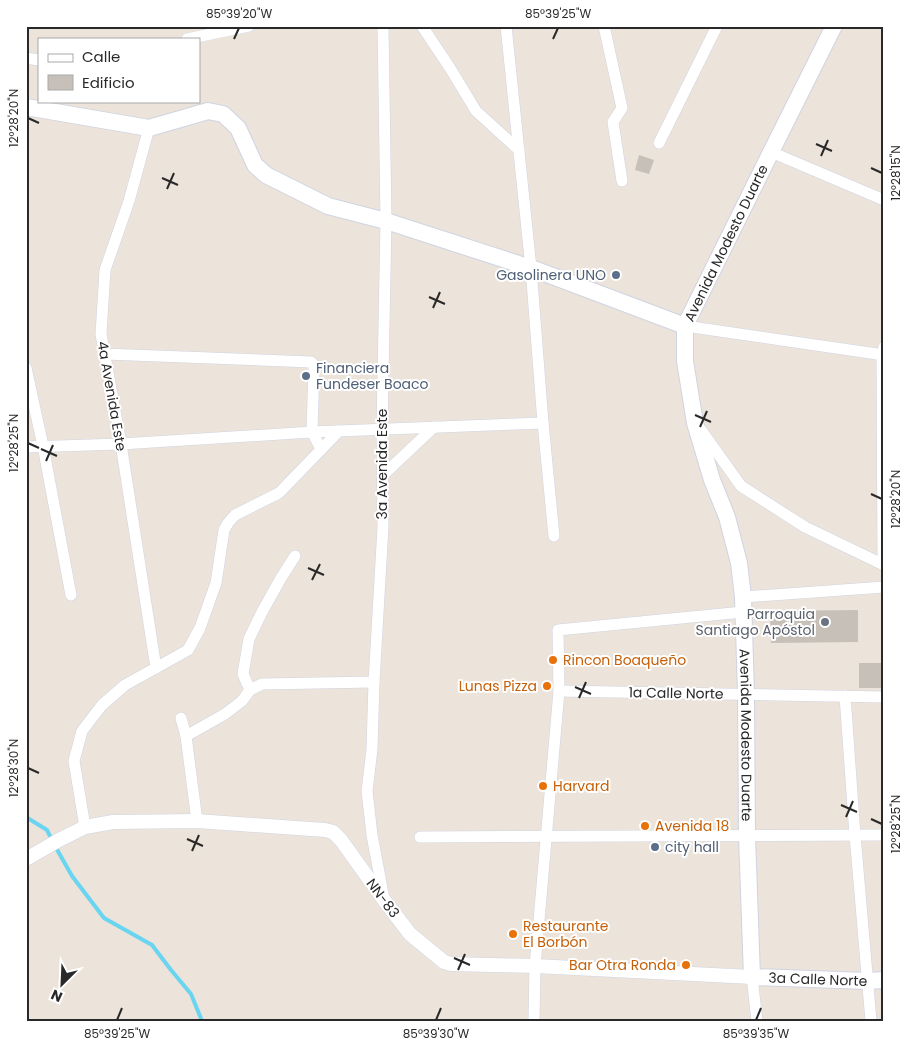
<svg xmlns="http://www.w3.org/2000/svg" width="910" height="1047" viewBox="0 0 910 1047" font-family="Poppins,sans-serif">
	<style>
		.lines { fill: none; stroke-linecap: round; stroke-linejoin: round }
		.stream { stroke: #69d5f1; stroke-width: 4 }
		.building { fill: #c7c0b9 }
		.minor-casing { stroke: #cfd4e2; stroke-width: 12 }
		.tertiary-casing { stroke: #cfd4e2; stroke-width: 15 }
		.secondary-casing { stroke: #cfd4e2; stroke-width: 18 }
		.minor { stroke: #fff; stroke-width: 11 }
		.tertiary { stroke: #fff; stroke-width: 14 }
		.secondary { stroke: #fff; stroke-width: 16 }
		.ticks { fill: none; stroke: #292929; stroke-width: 2 }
		.service-dot { fill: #5c6f8a; stroke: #fff; stroke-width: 2 }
		.worship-dot { fill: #6b7280; stroke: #fff; stroke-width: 2 }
		.food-dot { fill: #e8710a; stroke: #fff; stroke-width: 2 }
		.labels { text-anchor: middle; stroke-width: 4; stroke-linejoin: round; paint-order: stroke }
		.street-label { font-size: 14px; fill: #292929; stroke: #fff }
		.service-label { font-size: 14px; fill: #4e5e75; stroke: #fff; text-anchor: start }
		.worship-label { font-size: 14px; fill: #5b616d; stroke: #fff; text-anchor: end }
		.food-label { font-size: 14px; fill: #c56008; stroke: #fff; text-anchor: start }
		.neatline { fill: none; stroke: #292929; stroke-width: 2 }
		.ticks-label { font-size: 12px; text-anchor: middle; fill: #292929 }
	</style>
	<rect width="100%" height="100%" fill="#ece3da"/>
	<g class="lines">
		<!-- stream -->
		<g class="stream">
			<polyline points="26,817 47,830 52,840"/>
			<polyline points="55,846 72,876 104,918 152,945 171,970 191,994 202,1021"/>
		</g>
	</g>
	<!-- building -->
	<g class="building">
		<polygon points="639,155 654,160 649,174 635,170"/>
		<polygon points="858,610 858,642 771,643 770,611"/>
		<rect x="859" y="663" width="25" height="25"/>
	</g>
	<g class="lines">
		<!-- minor casing -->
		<g class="minor-casing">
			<g id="minor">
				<polyline points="383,26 386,221 382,429 383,527 374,682 372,749 367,791 372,835 384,899"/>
				<polyline points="422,26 450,68 476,111 519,150"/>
				<polyline points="506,26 531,268 543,423 554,536"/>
				<polyline points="604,26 622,108 613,122 622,181"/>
				<polyline points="187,39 249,26"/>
				<polyline points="26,58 39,60"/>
				<polyline points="149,128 129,201 105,270 101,334 121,444 156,668"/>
				<polyline points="659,143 717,26"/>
				<polyline points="771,152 884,200"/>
				<polyline points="685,326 884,355"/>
				<polyline points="105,354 311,362 314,365 312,432 321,449"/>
				<polyline points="26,368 43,446 71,595"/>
				<polyline points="701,430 741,486 805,527 884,565"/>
				<polyline points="26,447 121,444 312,432 543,423"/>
				<polyline points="382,476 434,427"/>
				<polyline points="883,564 882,355 884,347"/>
				<polyline points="743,597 884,587"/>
				<polyline points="250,690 243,674 249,639 262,612 281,578 295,556"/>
				<polyline points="559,691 884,697"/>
				<polyline points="845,696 855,835 871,1021"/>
				<polyline points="181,718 186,736 197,821"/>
				<polyline points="186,736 225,714 242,701 250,690 262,684 374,682"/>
				<polyline points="85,827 74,761 82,731 102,705 125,685 188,650 200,628 216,583 224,530 228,523 235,515 279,493 339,431"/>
				<polyline points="420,837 884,835"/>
				<polyline points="752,977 757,1021"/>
				<polyline points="534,1021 535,966 559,691 558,630 743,612"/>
			</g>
		</g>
		<!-- tertiary casing -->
		<g class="tertiary-casing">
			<polyline id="tertiary" points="26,859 59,840 85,827 113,822 197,821 325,830 333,832 341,840 384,900 410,934 438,957 444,962 451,964 535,966 752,977"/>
		</g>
		<!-- secondary casing -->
		<g class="secondary-casing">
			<g id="secondary">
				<path id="s1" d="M 834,26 L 771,152 L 685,326 L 685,361 L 695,423 L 712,480 L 727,517 L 739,563 L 743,597 L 746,694 L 747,836 L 752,977 L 868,981 L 884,980"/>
				<polyline points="26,107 149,128 208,111 223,114 238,128 255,165 266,175 328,206 386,221 531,268 685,326"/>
			</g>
		</g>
		<!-- minor -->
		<use href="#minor" class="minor"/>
		<!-- tertiary -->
		<use href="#tertiary" class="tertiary"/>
		<!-- secondary -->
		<use href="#secondary" class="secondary"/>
	</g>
	<!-- ticks -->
	<path class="ticks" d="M 234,39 L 239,28M 553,39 L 558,28M 28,118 L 39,123M 816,144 L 832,151M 821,156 L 828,140M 871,168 L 882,173M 162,178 L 178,185M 167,189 L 174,173M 429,297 L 445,304M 433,308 L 440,292M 695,415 L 711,422M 700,427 L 707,411M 28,443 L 39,448M 41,449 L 57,456M 46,461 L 53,445M 871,494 L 882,499M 308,568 L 324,575M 312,580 L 320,564M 575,687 L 591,694M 579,698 L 586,682M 28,768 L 39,773M 841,805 L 857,812M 846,817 L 853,801M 871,819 L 882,824M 187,839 L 203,846M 192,851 L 199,835M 454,958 L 470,965M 458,970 L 465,954M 117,1020 L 122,1008M 436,1020 L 441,1008M 756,1020 L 761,1008"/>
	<!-- markers -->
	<g class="service-dot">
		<circle cx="616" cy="275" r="5"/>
		<circle cx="306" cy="376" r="5"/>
		<circle cx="655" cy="847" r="5"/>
	</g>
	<circle class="worship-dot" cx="825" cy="622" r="5"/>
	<g class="food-dot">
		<circle cx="553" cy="660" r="5"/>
		<circle cx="547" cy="686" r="5"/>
		<circle cx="543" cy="786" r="5"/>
		<circle cx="645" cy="826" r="5"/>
		<circle cx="513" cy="934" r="5"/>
		<circle cx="686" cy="965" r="5"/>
	</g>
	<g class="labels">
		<!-- street labels -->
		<g class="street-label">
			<text transform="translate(726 243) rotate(-64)" y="5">Avenida Modesto Duarte</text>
			<text transform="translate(112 396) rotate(80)" y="5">4a Avenida Este</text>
			<text transform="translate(382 464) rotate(-90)" y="5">3a Avenida Este</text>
			<text transform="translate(676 693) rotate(1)" y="5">1a Calle Norte</text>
			<text dy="5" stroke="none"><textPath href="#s1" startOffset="752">Avenida Modesto Duarte</textPath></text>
			<text transform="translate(383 898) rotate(53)" y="5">NN-83</text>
			<text dy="5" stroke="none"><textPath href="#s1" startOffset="1060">3a Calle Norte</textPath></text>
		</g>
		<!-- service labels -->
		<g class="service-label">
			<text x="606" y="280" text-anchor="end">Gasolinera UNO</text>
			<text x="316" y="373">Financiera<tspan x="316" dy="16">Fundeser Boaco</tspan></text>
			<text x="665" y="852">city hall</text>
		</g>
		<!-- worship labels -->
		<g class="worship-label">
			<text x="815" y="619">Parroquia<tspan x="815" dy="16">Santiago Apóstol</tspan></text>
		</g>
		<!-- food labels -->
		<g class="food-label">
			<text x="563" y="665">Rincon Boaqueño</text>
			<text x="537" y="691" text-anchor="end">Lunas Pizza</text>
			<text x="553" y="791">Harvard</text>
			<text x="655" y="831">Avenida 18</text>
			<text x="523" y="931">Restaurante<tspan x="523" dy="16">El Borbón</tspan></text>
			<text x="676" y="970" text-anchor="end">Bar Otra Ronda</text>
		</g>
	</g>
	<!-- border -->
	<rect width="910" height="1047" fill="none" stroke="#ffffff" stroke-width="55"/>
	<!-- legend -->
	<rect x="38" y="38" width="162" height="65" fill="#ffffff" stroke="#a9a9a9"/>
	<rect x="48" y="54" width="25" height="8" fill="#ffffff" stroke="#a9a9a9"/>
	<text x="82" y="62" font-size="15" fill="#292929">Calle</text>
	<rect x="48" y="75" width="25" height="15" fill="#c7c0b9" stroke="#a9a9a9"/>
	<text x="82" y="88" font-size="15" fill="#292929">Edificio</text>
	<!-- north arrow -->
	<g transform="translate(62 984) rotate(204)" stroke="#ffffff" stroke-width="4" paint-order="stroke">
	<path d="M0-4L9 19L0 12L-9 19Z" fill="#292929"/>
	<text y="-8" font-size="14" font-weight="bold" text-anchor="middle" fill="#292929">N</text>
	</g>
	<rect x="28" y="28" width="854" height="992" class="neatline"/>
	<g class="ticks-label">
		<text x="239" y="18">85°39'20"W</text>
		<text x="558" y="18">85°39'25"W</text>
		<text transform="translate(14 118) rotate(-90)" y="4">12°28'20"N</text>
		<text transform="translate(896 173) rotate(-90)" y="4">12°28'15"N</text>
		<text transform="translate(14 443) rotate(-90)" y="4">12°28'25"N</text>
		<text transform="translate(896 499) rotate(-90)" y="4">12°28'20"N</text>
		<text transform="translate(14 768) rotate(-90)" y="4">12°28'30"N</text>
		<text transform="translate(896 824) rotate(-90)" y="4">12°28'25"N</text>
		<text x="117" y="1038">85°39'25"W</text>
		<text x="436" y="1038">85°39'30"W</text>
		<text x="756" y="1038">85°39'35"W</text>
	</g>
</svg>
